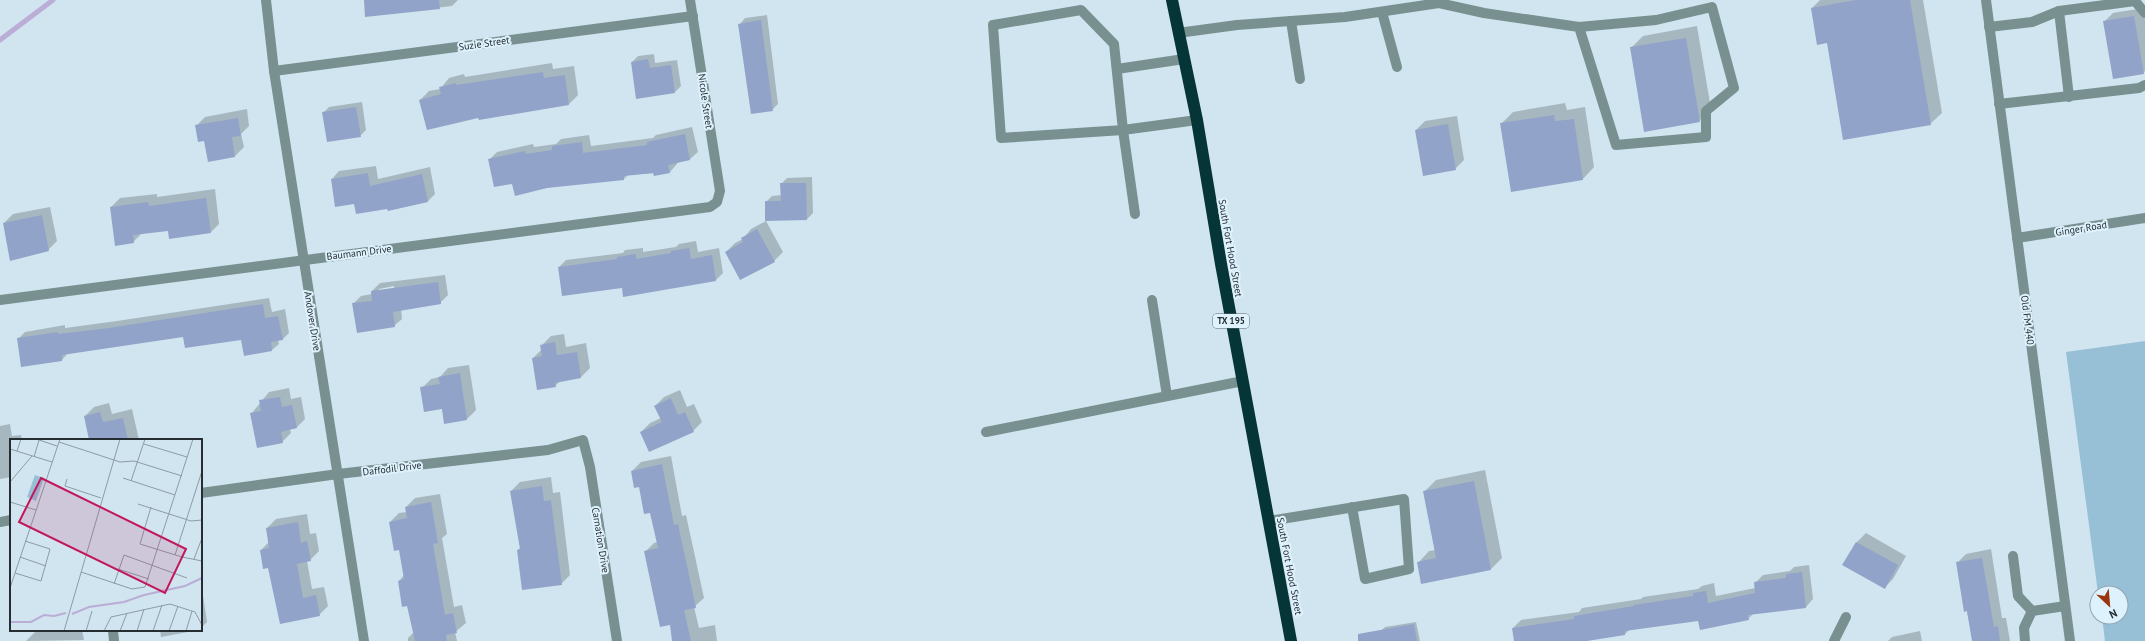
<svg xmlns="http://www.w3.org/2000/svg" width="2145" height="641" viewBox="0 0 2145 641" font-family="'PT Sans',sans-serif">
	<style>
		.green { fill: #97c0d7 }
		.shadow { fill: #0003; fill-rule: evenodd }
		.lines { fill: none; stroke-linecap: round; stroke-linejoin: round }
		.stream { stroke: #baadd6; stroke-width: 5 }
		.building { fill: #91a3c9 }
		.minor { stroke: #799091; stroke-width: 10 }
		.highway { stroke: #063537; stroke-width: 12 }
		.labels { text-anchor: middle; stroke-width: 4; stroke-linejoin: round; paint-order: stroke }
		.shield { fill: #def2fd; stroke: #5d686f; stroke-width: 1 }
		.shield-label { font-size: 9px; font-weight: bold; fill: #262d32 }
		.street-label { font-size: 10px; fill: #262d32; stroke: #def2fd }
		.inset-river { fill: none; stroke: #baadd6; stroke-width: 2 }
		.inset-road { fill: none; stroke: #8d9ba4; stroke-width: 1 }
		.view { fill: #c2185b; fill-opacity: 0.15; stroke: #c2185b; stroke-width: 2 }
		.inset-edge { fill: none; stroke: #262d32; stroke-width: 2 }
	</style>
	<rect width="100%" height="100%" fill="#d1e5f0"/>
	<!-- green -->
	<polygon class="green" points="2145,341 2145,641 2105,641 2102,617 2121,617 2121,593 2098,593 2066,352"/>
	<!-- shadow -->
	<g class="shadow">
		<polygon points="365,0 458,0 452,6 366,16"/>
		<polygon points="1820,0 1923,0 1942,113 1930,124 1828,42 1812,8"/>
		<polygon points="2143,8 2145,21 2145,71 2143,73 2104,22 2113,13"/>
		<polygon points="767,15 778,104 772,110 740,24 745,18"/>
		<polygon points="1697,26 1711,109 1699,121 1631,48 1643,36"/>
		<polygon points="654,54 655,63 677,60 681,86 675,92 632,62 638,56"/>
		<polygon points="552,63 553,69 574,66 578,95 569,104 479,119 479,116 420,100 429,91 440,89 449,78 464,74 465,77"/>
		<polygon points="362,102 366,130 360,136 323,113 329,107"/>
		<polygon points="1565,103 1567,110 1585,107 1594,167 1583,179 1501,124 1513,112"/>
		<polygon points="247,109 249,126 241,134 244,147 235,156 205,139 196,126 205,117"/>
		<polygon points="1457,116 1464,160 1455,169 1416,130 1425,121"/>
		<polygon points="692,127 698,152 690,159 677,162 677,164 670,172 628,175 624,179 513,182 489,160 497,152 533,144 534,147 556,144 561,139 589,135 591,146 653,138 656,135"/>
		<polygon points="376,166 378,179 430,167 435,194 428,201 388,208 355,203 332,179 339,171"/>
		<polygon points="812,177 813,213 807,219 766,202 772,196 782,195 781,184 787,178"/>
		<polygon points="215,189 219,224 210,233 169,230 142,233 133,242 111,207 120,198 157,194 157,197"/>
		<polygon points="50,207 57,241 48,250 11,260 4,223 13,214"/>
		<polygon points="766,221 783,252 774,261 726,252 735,243 743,239 751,229"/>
		<polygon points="696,241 698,252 719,248 723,273 716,280 623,287 559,267 566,260 623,253 625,250 643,248 643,252 676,247 679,244"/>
		<path d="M 445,275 L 448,295 L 440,303 L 401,309 L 402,319 L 394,326 L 353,304 L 361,296 L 372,294 L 372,291 L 380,283 ZM 394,286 L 394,288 L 379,291 L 379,289 Z"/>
		<polygon points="269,298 272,312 285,309 289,333 283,339 278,340 279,344 272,350 245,355 242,339 184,336 68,353 62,360 18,339 25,332 65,325 65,328 117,321"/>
		<polygon points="564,334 566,347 586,343 590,368 581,377 560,381 555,386 533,358 542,349 542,345 551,336"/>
		<polygon points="469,365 476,410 467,419 445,423 442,408 422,388 431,379 440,377 448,368"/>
		<polygon points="289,388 291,399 301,397 305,419 296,428 290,429 291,433 282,442 252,413 269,392"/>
		<polygon points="680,390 687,407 694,404 702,422 693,431 641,432 650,423 661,418 655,406 664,397"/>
		<polygon points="109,403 112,414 132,409 139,440 90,440 85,416 94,407"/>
		<polygon points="10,424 12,436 21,435 22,440 11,440 11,477 0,479 0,426"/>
		<polygon points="671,456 682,516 686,515 704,598 694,607 699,628 715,625 717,641 673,641 671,624 661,626 645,552 654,543 658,542 651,512 632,471 641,462"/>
		<polygon points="1485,470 1502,558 1491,569 1418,563 1429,551 1436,550 1424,492 1436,480"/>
		<polygon points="551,477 553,493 560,492 570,575 561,584 518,550 521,547 511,491 520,482"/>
		<polygon points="440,494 447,534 442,538 454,607 462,605 466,623 455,632 457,641 408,641 408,638 414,632 408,605 399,581 404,575 400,549 390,522 399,513 407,512 406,507 415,498"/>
		<polygon points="307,514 310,534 316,533 319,551 310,560 307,561 312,589 324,587 328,606 319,615 269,567 261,550 269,542 267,528 276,519"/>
		<polygon points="1866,533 1906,556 1893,579 1884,588 1844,565 1857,542"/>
		<polygon points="1991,549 2002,618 2006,618 2010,641 1973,641 1957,563 1966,554"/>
		<polygon points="1809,565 1813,599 1806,607 1754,613 1748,619 1699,620 1630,629 1625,634 1582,641 1515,641 1513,628 1521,620 1579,612 1582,608 1641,599 1643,597 1698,589 1702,586 1714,583 1716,596 1755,588 1755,583 1763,575 1790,571 1794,567"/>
		<polygon points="201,582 207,622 201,628"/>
		<polygon points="1416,622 1420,641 1384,641 1382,630 1385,627"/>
		<polygon points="34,630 82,630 84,640 26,641 35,632"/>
		<polygon points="160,630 199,630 161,637"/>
		<polygon points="1920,631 1922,641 1888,641 1892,637"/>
	</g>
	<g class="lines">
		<!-- stream -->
		<polyline class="stream" points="0,40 53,0"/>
	</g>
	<!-- building -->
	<g class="building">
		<polygon points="364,0 439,0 440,9 365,17"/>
		<polygon points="1856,0 1910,0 1931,125 1843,140 1827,43 1817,45 1811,8"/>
		<polygon points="2134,16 2144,74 2113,79 2103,21"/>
		<polygon points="761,20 773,111 751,114 738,24"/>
		<polygon points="1686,38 1700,122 1644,132 1630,47"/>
		<polygon points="648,59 650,68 671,65 675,93 636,99 631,62"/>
		<polygon points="543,72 544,78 565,75 569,105 479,120 478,118 427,130 419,100 441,94 439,87 456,83 456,85"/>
		<polygon points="356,107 361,137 327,142 322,112"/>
		<polygon points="1554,115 1555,121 1574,119 1583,180 1511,192 1500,123"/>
		<polygon points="238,118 241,136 232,137 235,157 208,162 204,141 198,142 195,125"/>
		<polygon points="1448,124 1456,170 1423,176 1415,130"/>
		<polygon points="685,134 690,160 668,165 670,173 654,176 653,173 624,176 624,180 547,188 515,196 512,184 494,187 488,159 525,151 526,154 552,150 552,146 582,142 583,153 647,145 647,142"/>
		<polygon points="368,173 370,186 422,174 428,202 388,211 387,209 356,214 354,204 335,207 331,179"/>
		<polygon points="780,183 806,183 807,220 765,221 765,201 781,201"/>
		<polygon points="206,198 211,233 169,239 168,231 133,235 134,243 115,246 110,207 148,202 149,206"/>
		<polygon points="42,215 49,251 10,261 3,223"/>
		<polygon points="757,229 775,262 740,280 725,252 743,242 741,238"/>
		<polygon points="689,248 691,259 712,255 716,281 623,297 622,288 562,296 558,267 617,259 617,257 636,254 636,259 671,253 671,251"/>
		<polygon points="438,282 441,304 393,312 395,327 357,333 352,303 372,301 371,291"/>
		<polygon points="263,304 265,318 278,316 283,340 271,342 272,351 244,356 241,340 185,348 183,337 62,355 62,361 21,367 17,338 58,332 58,334 109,328"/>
		<polygon points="555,342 557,355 577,352 581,378 555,383 556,387 537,390 532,358 542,356 540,345"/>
		<polygon points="460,373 467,420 444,424 442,409 424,412 420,387 440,384 438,377"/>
		<polygon points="280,397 282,407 292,405 297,428 281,432 283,443 257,448 250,413 261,411 259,400"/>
		<polygon points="671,398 678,415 685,412 694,432 649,452 640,432 662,422 654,406"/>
		<polygon points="100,412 103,422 123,418 128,440 89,440 84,416"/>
		<polygon points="662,464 674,525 678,524 696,608 684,610 691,641 672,641 670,625 660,627 644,551 658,548 650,513 644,514 639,487 634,488 631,471"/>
		<polygon points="1474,481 1491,570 1421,584 1417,562 1436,558 1423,491"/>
		<polygon points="542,486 544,501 551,500 562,585 522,590 517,550 520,549 510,491"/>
		<polygon points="431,502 438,543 433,544 445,615 453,613 457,633 446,635 447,641 415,641 407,606 402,607 398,581 404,579 399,550 394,551 389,522 407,518 405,507"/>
		<polygon points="298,522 301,543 307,541 311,561 297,564 303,598 316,595 320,616 280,624 268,568 263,569 260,550 269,548 266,528"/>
		<polygon points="1856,542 1898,565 1885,589 1842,565"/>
		<polygon points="1982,558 1994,627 1998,626 2000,641 1972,641 1967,611 1964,612 1956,562"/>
		<polygon points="1802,572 1806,608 1748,615 1749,620 1700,630 1698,621 1625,631 1625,635 1587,641 1514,641 1512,628 1574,619 1574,616 1634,606 1634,605 1693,596 1693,593 1706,591 1708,603 1755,593 1754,582 1786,578 1786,574"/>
		<polygon points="1414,624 1417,641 1358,641 1358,634"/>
	</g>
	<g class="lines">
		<!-- minor -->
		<g class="minor">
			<polyline points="266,0 274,71 364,641"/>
			<polyline points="1986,0 2070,641"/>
			<polygon points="1081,10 1114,44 1123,130 1001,138 993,25"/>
			<polyline points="2059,11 2069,97"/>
			<polyline points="1382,12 1397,67"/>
			<polyline points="1291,21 1300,79"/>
			<polyline points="1989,27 2032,22 2059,11 2135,1 2145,13"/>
			<polyline points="1178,33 1237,25 1345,17 1439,3 1484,13 1579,27 1656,20 1712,7 1734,88 1706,111 1706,137 1616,145 1579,27"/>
			<polyline points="1117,69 1184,59"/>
			<polyline points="274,71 693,16"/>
			<polyline points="1999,104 2139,88 2145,85"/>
			<polyline points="1135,214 1123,130 1197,120"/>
			<polyline points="2017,238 2145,218"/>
			<polyline points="0,300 710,207 717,202 720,191 690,0"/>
			<polyline points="1152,300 1167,396"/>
			<polyline points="986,432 1243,381"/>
			<polyline points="201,493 338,474 548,450 583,440 590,467 617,641"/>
			<polyline points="1269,521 1404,499 1409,569 1365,579 1352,507"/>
			<polyline points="0,522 11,520"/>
			<polyline points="2013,556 2018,596 2032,611"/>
			<polyline points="113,630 114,641"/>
			<polyline points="1834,641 1846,617"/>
			<polyline points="2025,641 2024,628 2032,611 2065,606"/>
		</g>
		<!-- highway -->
		<polyline class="highway" points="1172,0 1197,120 1221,264 1291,641"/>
	</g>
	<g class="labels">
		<!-- shield labels -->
		<rect class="shield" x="1213" y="314" width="36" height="14" rx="3"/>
		<g class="shield-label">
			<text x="1231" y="324">TX 195</text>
		</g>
		<!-- street labels -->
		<g class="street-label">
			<text transform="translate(484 43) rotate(-8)" y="4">Suzie Street</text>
			<text transform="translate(706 101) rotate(82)" y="4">Nicole Street</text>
			<text transform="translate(2081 228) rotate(-9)" y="4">Ginger Road</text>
			<text transform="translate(1231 248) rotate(80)" y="4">South Fort Hood Street</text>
			<text transform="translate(359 252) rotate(-7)" y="4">Baumann Drive</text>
			<text transform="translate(2028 320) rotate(83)" y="4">Old FM 440</text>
			<text transform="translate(313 321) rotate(81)" y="4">Andover Drive</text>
			<text transform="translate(392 468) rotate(-7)" y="4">Daffodil Drive</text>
			<text transform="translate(601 540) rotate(81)" y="4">Carnation Drive</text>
			<text transform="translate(1290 566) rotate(79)" y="4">South Fort Hood Street</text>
		</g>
	</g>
	<!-- overview -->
	<g transform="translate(10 439)">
		<rect width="192" height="192" fill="#d1e5f0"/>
		<path d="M 25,36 L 34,39 L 26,62 L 17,58 Z" fill="#97c0d7"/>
		<path class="inset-river" d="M 62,175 L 79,168 L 114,163 L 134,156 L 175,147 L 192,139M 0,183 L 21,183 L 34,176 L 44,177 L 56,174"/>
		<path class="inset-road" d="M 49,3 L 110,23 L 124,22 L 172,37M 134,5 L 177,18M 0,10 L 42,23M 7,12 L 11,0M 24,18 L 29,1 L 47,7M 113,39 L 165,56M 57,40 L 55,47 L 91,59M 121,42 L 135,0M 0,43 L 22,17M 0,63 L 26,71M 128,65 L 181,82 L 192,81M 141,68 L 130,105 L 172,118 L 192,122M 165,116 L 192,32M 10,118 L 36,127M 184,120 L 192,99M 108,130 L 139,140M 71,133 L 122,150 L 135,148 L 183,0M 5,134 L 31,142 L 40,110 L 15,102M 104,145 L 114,116 L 177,139M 0,149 L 50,0M 54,192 L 110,0M 76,192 L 82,172M 94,192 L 101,178 L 160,165 L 185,173 L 192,186M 110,192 L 117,174M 127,192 L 134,170M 143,192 L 152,166M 159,192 L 168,167M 176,192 L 182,172"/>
		<path class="view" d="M 31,39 L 176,110 L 155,154 L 9,83 Z"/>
		<rect width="192" height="192" class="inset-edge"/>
	</g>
	<!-- north arrow -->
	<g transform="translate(2109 605) rotate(154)"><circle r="19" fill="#def2fd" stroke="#94a3ac"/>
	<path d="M0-3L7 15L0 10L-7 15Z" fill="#9b350d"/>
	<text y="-6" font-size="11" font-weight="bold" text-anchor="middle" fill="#262d32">N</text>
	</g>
</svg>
